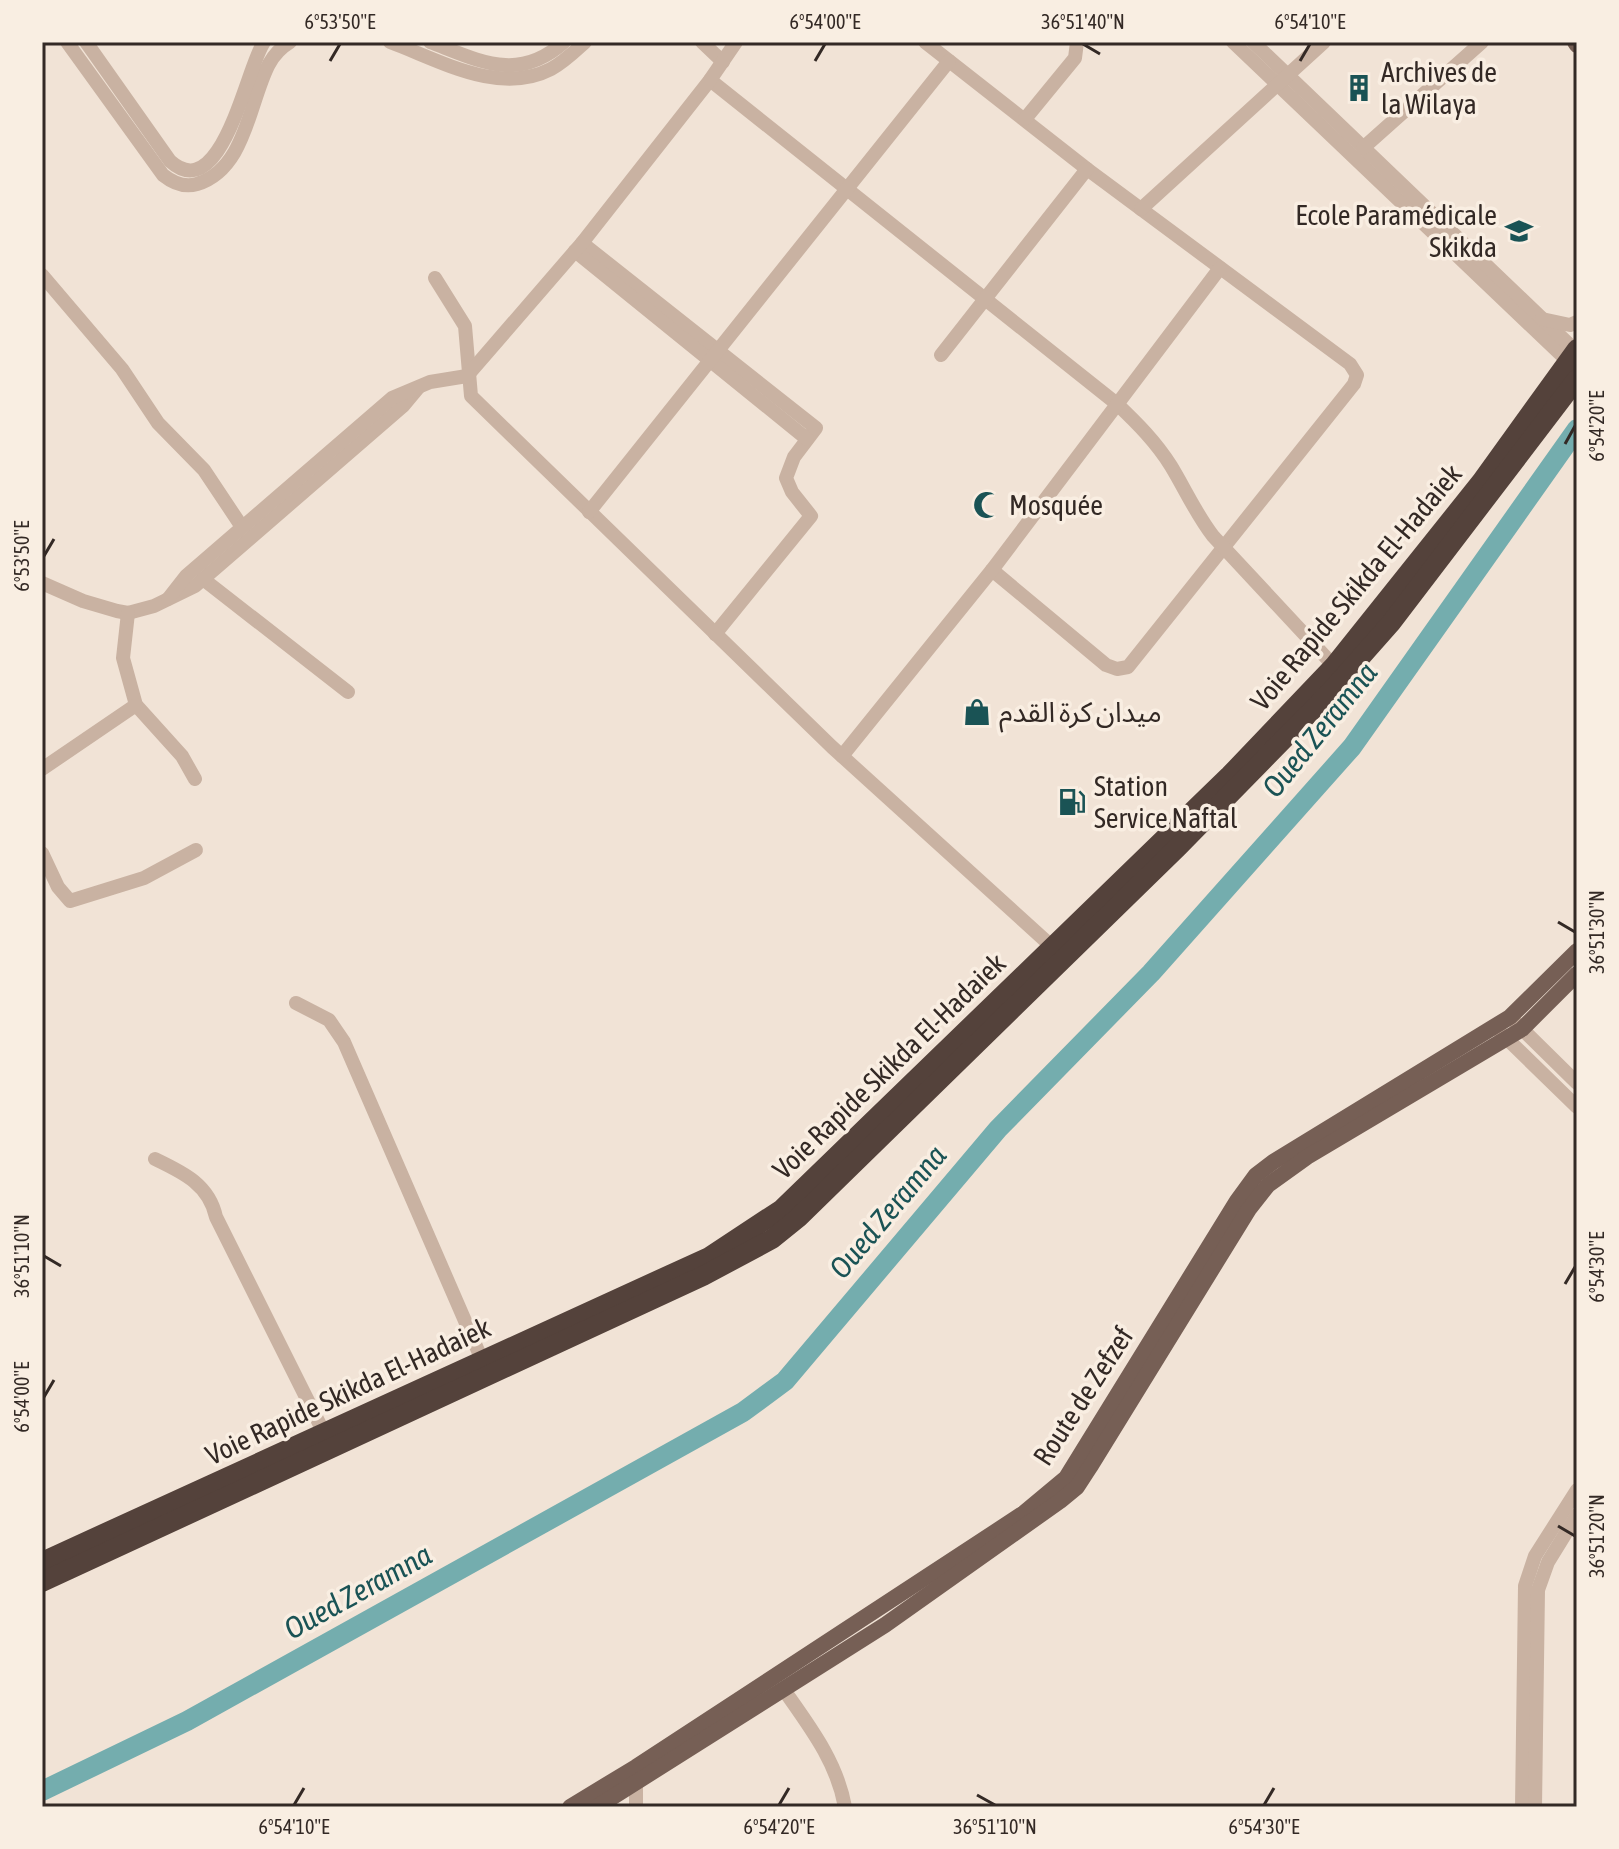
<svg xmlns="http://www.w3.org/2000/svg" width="1619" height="1849" viewBox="0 0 1619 1849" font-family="'Asap Condensed','Noto Sans Arabic',sans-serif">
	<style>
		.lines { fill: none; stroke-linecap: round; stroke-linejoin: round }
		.river { stroke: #74adae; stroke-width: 20 }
		.minor { stroke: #c9b2a2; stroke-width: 14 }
		.major { stroke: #765f55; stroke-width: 16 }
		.highway { stroke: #54423b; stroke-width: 20 }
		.ticks { fill: none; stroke: #332925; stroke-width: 3 }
		.labels { text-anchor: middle; stroke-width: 7; stroke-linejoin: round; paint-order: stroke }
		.poi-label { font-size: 28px; fill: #332925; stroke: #f9eee2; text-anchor: start }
		.street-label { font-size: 28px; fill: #332925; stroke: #f9eee2 }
		.water-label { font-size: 30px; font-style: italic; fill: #1a5355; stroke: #f9eee2 }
		.neatline { fill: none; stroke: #332925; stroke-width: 3 }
		.ticks-label { font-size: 20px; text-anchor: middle; fill: #332925 }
	</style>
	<rect width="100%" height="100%" fill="#f1e3d6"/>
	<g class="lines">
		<!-- river -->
		<polyline class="river" points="42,1791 187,1721 743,1412 785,1381 998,1129 1151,973 1352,747 1577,429"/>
		<!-- minor -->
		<g class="minor">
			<path d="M 67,42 L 163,175 C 173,183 184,188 197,184 C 246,169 249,102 269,64 C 274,55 280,48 290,42"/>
			<path d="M 86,42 L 170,161 C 222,208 247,65 264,42"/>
			<path d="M 390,42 C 439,60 499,96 551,69 C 564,62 574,52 585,42"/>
			<path d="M 430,42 C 480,61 518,83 564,42"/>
			<polyline points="702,42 723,62"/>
			<polyline points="925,42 1087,169 1350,364 1357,375 1354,384 1128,667 1117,669 1106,665 992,570"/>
			<polyline points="1233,42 1574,367"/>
			<polyline points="1253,42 1577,352"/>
			<path d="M 710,80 L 1117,404 C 1137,423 1156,442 1171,466 C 1185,489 1196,514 1213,536 L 1334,666"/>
			<polyline points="1025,119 1075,58 1077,42"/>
			<polyline points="1363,148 1482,42"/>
			<polyline points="1141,209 1324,42"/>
			<polyline points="582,243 816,428 794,457 786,478 792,492 811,516 715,634"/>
			<polyline points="575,251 807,439"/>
			<polyline points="42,275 122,369 158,423 204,470 242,527"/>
			<polyline points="435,278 465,326 471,396 832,747 1059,953"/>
			<polyline points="1542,319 1570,325 1577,322"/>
			<polyline points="941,355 1087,169"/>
			<polyline points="589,512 949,61"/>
			<polyline points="203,579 348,692"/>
			<polyline points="42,583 83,601 117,611 128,613 154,606 195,586 403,406 418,388"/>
			<polyline points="168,599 186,576 392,398 430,382 467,376 582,243 710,80 736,42"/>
			<polyline points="128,613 123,658 136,705 182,756 195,779"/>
			<polyline points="842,756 992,570 1220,268"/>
			<polyline points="42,769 136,705"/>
			<polyline points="42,853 58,887 70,901 144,878 196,850"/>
			<polyline points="296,1003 329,1020 344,1042 482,1360"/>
			<polyline points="1515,1022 1577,1083"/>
			<polyline points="1501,1033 1577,1107"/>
			<path d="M 155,1159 C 182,1172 209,1184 216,1217 L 324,1433"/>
			<path d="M 784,1690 C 810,1727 837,1762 845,1807"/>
			<polyline points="636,1807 636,1775"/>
			<polyline points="1522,1807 1525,1586 1535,1556 1577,1490"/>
			<polyline points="1535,1807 1538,1590 1548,1562 1577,1515"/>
		</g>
		<!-- major -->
		<g class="major">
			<polyline points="1575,42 1577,45"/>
			<polyline points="570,1807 636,1767 1024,1513 1066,1478 1237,1201 1256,1175 1273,1162 1510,1017 1577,951"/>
			<polyline points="597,1807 885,1625 1060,1501 1077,1487 1090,1467 1249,1209 1268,1185 1307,1157 1522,1029 1577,974"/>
		</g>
		<!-- highway -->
		<g class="highway">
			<polyline points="42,1562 709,1257 782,1209 1230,775 1334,666 1481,482 1577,349"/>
			<polyline points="42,1582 703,1276 772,1239 798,1218 1178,847 1330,692 1391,623 1577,379"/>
		</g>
	</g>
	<!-- ticks -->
	<path class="ticks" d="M 1083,44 L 1100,54M 330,61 L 340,44M 815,61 L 825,44M 1300,61 L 1310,44M 1565,444 L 1575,426M 44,556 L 54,539M 1558,922 L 1575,932M 44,1256 L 61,1266M 1565,1284 L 1575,1267M 44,1397 L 54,1380M 1558,1526 L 1575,1536M 977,1795 L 995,1805M 294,1805 L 304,1788M 779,1805 L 789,1788M 1264,1805 L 1274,1788"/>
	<!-- icons -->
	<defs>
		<g id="building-bare" transform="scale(2.16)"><path d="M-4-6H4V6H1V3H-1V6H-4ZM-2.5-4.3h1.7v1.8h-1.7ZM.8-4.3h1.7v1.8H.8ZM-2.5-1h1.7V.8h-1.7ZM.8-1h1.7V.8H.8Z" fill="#1a5355" stroke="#f9eee2" stroke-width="2.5" paint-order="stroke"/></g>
		<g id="university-bare" transform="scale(2.16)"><path d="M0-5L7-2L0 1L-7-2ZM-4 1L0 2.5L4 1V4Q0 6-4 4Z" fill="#1a5355" stroke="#f9eee2" stroke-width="2.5" paint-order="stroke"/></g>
		<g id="mosque-bare" transform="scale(2.16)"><path d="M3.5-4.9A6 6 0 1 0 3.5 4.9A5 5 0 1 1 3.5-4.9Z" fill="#1a5355" stroke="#f9eee2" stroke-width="2.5" paint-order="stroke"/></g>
		<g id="shop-bare" transform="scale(2.16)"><path d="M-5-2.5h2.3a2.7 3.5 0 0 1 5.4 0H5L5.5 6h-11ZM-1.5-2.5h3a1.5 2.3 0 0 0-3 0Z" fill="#1a5355" stroke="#f9eee2" stroke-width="2.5" paint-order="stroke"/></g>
		<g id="fuel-bare" transform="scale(2.16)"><path d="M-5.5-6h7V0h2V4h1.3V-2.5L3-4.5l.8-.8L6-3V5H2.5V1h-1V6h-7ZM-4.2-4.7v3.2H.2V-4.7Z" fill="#1a5355" stroke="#f9eee2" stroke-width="2.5" paint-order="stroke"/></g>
	</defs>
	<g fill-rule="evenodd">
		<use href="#building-bare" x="1359" y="88"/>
		<use href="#university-bare" x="1519" y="231"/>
		<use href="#mosque-bare" x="987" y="505"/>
		<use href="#shop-bare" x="977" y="712"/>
		<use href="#fuel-bare" x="1072" y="802"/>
	</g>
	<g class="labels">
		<!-- poi labels -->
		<g class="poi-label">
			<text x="1381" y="82">Archives de<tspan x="1381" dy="32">la Wilaya</tspan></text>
			<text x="1497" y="225" text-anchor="end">Ecole Paramédicale<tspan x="1497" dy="32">Skikda</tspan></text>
			<text x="1009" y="515">Mosquée</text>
			<text x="999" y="722">ميدان كرة القدم</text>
			<text x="1094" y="796">Station<tspan x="1094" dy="32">Service Naftal</tspan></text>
		</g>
		<!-- street labels -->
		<g class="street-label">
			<text transform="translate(1356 587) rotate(-50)" y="10">Voie Rapide Skikda El-Hadaiek</text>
			<text transform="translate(889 1066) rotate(-44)" y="10">Voie Rapide Skikda El-Hadaiek</text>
			<text transform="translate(348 1391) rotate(-25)" y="10">Voie Rapide Skikda El-Hadaiek</text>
			<text transform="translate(1083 1396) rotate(-57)" y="10">Route de Zefzef</text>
		</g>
		<!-- water labels -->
		<g class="water-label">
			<text transform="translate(1320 730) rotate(-51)" y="10">Oued Zeramna</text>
			<text transform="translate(888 1212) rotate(-50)" y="10">Oued Zeramna</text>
			<text transform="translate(358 1592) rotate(-29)" y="10">Oued Zeramna</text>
		</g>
	</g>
	<!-- border -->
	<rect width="1619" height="1849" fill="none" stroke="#f9eee2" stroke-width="88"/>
	<rect x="44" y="44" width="1531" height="1761" class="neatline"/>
	<g class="ticks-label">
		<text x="340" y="29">6°53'50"E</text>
		<text x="825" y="29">6°54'00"E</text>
		<text x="1083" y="29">36°51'40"N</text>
		<text x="1310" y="29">6°54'10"E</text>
		<text transform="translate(1597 426) rotate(-90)" y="7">6°54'20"E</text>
		<text transform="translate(22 556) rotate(-90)" y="7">6°53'50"E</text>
		<text transform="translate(1597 932) rotate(-90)" y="7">36°51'30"N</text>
		<text transform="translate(22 1256) rotate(-90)" y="7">36°51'10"N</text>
		<text transform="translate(1597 1267) rotate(-90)" y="7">6°54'30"E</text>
		<text transform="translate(22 1397) rotate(-90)" y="7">6°54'00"E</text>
		<text transform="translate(1597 1536) rotate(-90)" y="7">36°51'20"N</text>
		<text x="294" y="1834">6°54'10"E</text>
		<text x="779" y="1834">6°54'20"E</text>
		<text x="995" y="1834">36°51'10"N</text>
		<text x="1264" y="1834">6°54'30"E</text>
	</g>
</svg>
